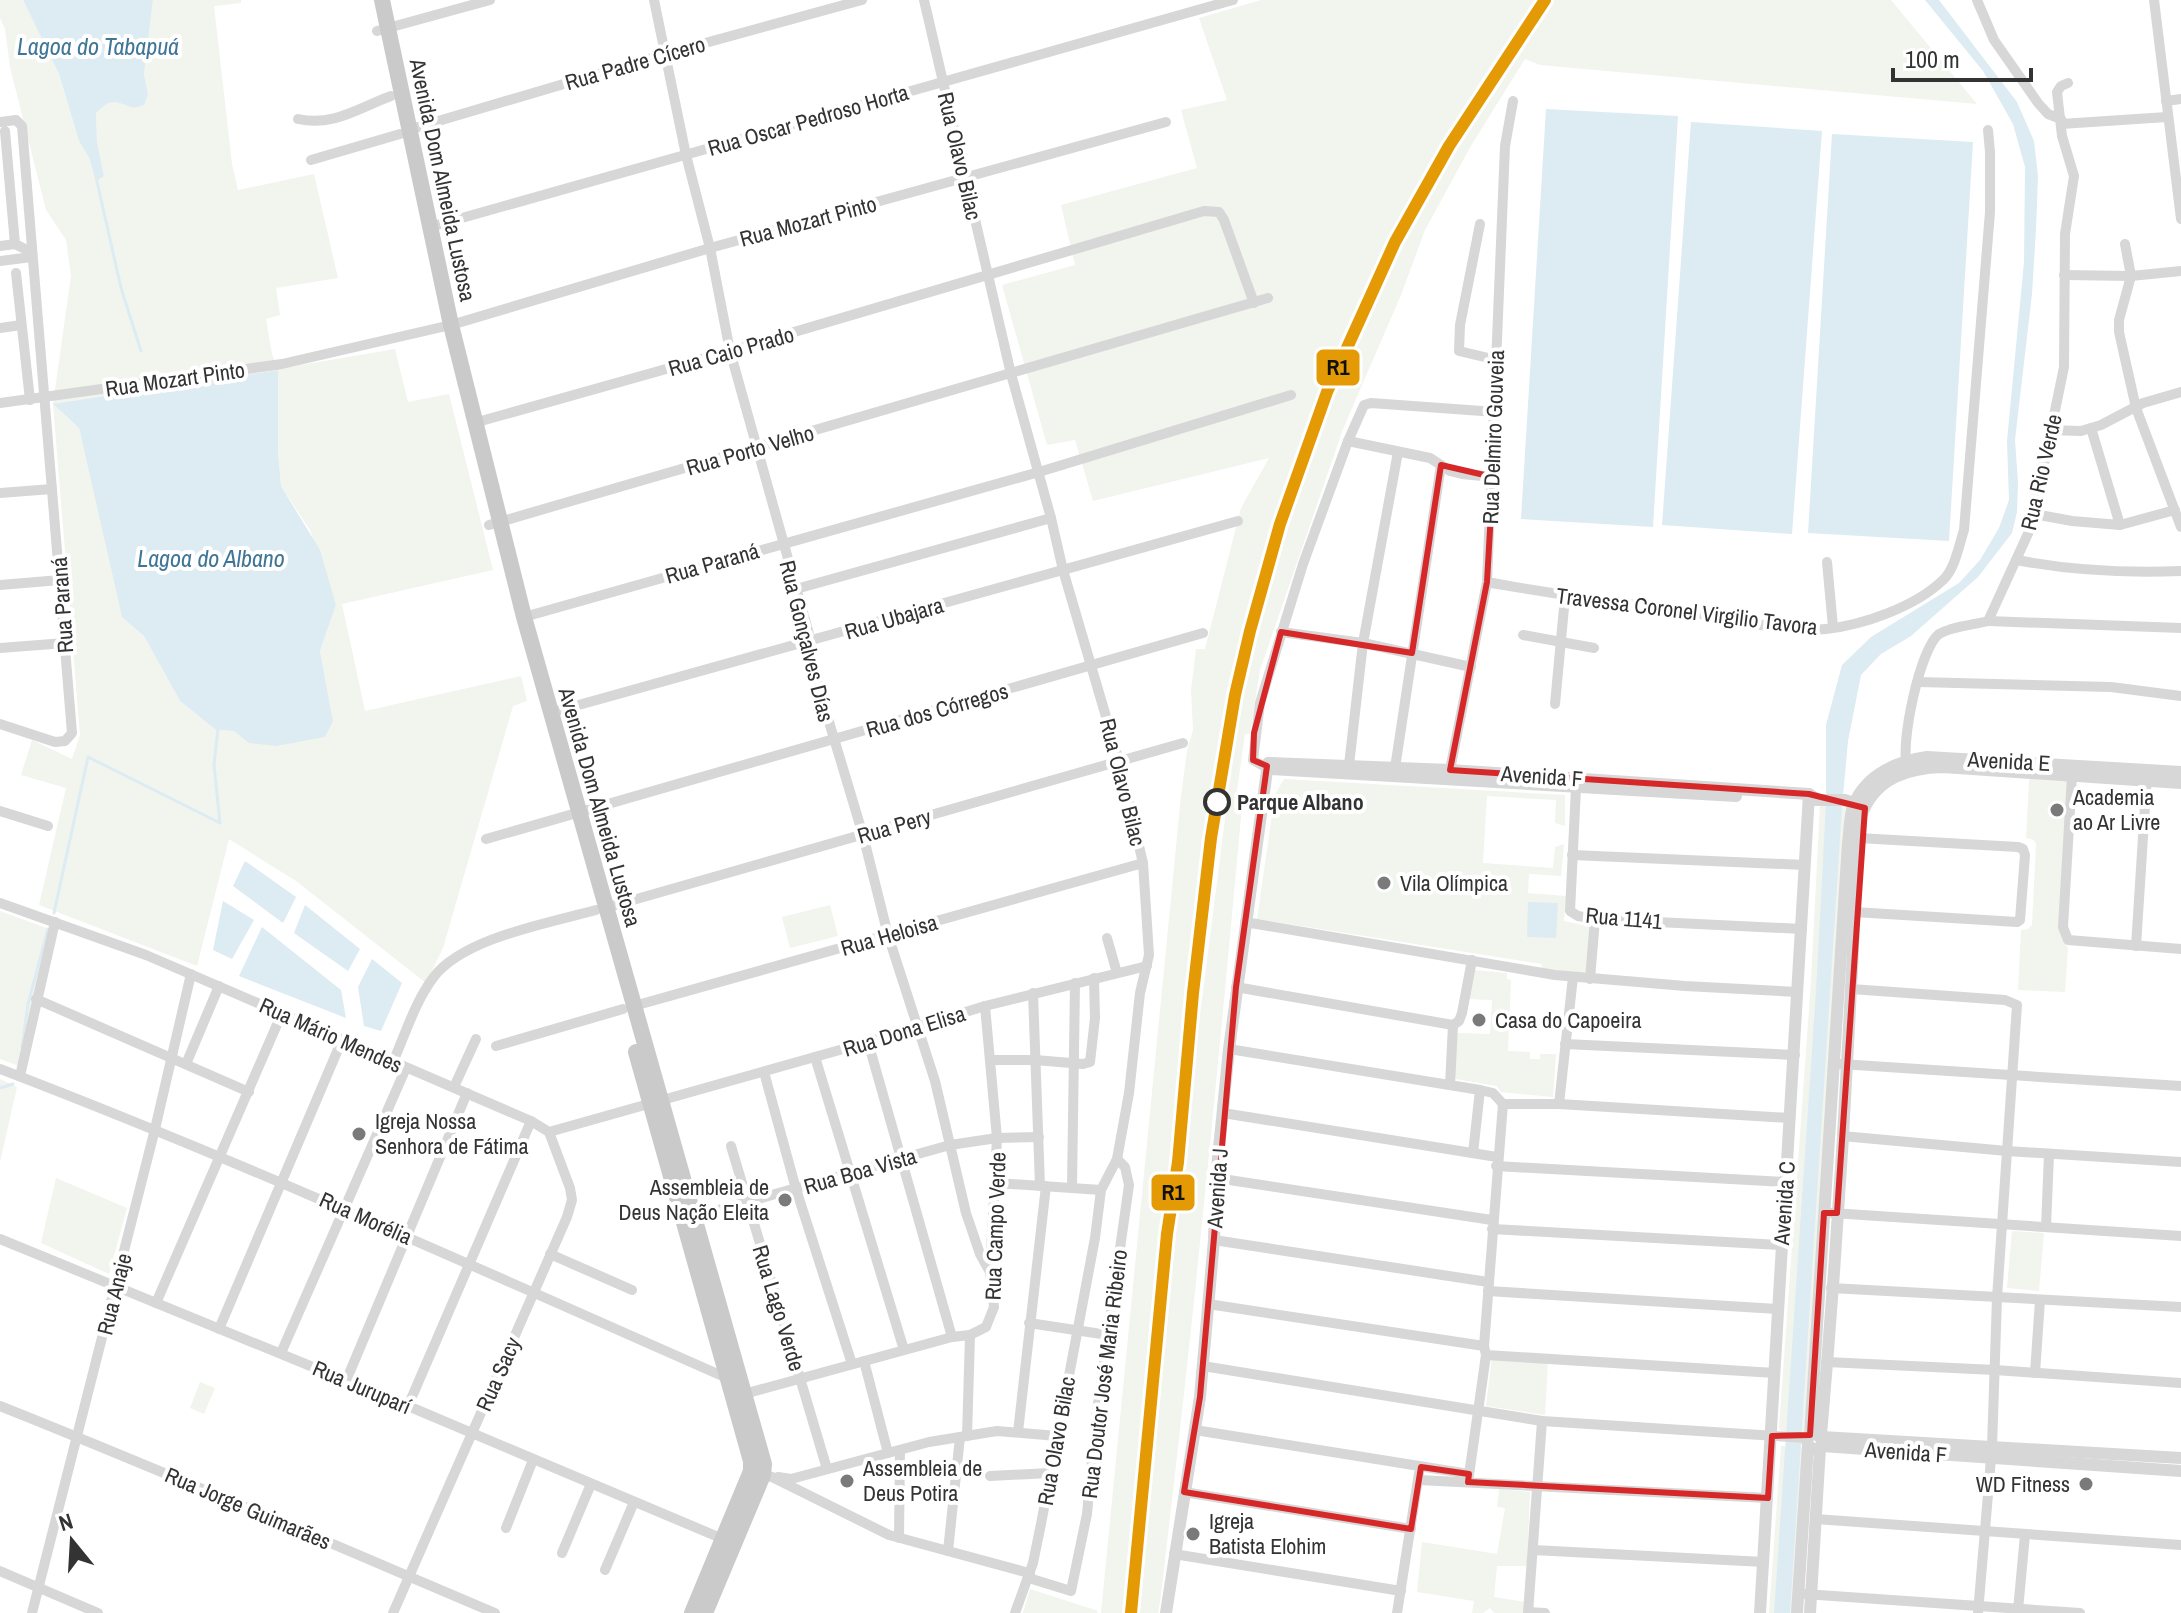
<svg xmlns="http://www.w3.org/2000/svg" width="2181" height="1613" viewBox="0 0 2181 1613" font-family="'Archivo Narrow',sans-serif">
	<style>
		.green { fill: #f1f5ed; fill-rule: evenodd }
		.water { fill: #ddebf3 }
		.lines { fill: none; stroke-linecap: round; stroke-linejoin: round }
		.stream { stroke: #ddebf3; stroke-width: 3 }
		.minor { stroke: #d7d7d7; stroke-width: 10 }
		.tertiary { stroke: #d7d7d7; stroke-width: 12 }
		.primary { stroke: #cacaca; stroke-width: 16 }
		.tram { stroke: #bebebe; stroke-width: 2 }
		.rail { stroke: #bebebe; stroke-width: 3; stroke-dasharray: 8 6; stroke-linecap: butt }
		.rail-1-casing { stroke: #fff; stroke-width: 18 }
		.rail-1 { stroke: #e39a05; stroke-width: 12 }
		.marked { fill: none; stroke: #d62828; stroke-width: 6; stroke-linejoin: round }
		.stop-dot { fill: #fff; stroke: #333; stroke-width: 4 }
		.poi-dot { fill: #7a7a7a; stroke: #fff; stroke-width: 3 }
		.labels { text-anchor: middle; stroke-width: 8; stroke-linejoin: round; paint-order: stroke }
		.street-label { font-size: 22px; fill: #333; stroke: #fff }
		.poi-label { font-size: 22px; fill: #333; stroke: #fff; text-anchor: start }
		.stop-label { font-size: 22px; font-weight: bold; fill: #333; stroke: #fff; text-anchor: start }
		.water-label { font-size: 24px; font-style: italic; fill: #3f7597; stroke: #fff }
		.line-badge { stroke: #fff; stroke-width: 3 }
		.pale-badge-label { font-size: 22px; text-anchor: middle; font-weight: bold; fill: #111 }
	</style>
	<rect width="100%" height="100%" fill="#fff"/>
	<!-- green -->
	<g class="green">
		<path d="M 0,0 L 23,0 L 59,74 L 79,141 L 104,176 L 97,142 L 96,113 C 112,97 115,102 135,108 L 148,94 L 144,74 L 153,0 L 241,0 L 241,3 L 214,6 L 232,164 L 238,190 L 314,174 L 338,278 L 276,288 L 280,315 L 266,319 L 272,354 L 278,369 L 395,349 L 408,402 L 449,394 L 493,570 L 342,604 L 365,711 L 521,676 L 527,701 L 513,706 L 443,948 L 426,983 L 296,881 L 229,839 L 197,966 L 39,905 L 66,788 L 21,775 L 32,740 L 72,759 L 80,735 L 53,404 L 71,276 L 66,240 L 46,210 L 10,67 L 5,29 L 0,18 ZM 278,370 L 278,452 L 281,486 L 310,530 L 336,605 L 320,651 L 333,721 L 250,743 L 234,731 L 216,730 L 180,701 L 144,636 L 122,616 L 79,428 L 54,405 Z"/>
		<path d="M 1261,0 L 1891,0 L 1977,104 L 1540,65 L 1525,59 L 1472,144 L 1425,230 L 1401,295 L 1343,429 L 1260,670 L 1250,734 L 1245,734 L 1235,804 L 1242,806 C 1218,1072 1192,1337 1160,1602 L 1158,1613 L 1101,1613 L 1181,796 L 1187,751 L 1193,730 L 1191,690 L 1196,649 L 1205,649 L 1241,508 L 1269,458 L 1093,501 L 1075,440 L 1047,445 L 1002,285 L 1075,265 L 1061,205 L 1197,168 L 1181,110 L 1227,100 L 1199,18 ZM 1225,763 L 1232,764 L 1201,1007 L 1194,1005 Z"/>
		<polygon points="2032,777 2067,779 2061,920 2062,939 2068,948 2065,992 2018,990 2021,930 2028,929 2032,925 2036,844 2034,840 2026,838 2029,780"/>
		<polygon points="1284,779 1565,795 1565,826 1555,823 1556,800 1487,796 1483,863 1553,868 1555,847 1564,844 1561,876 1529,874 1528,893 1566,896 1564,921 1592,927 1588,973 1541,969 1542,964 1257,919 1275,794"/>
		<polygon points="1846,802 1849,810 1804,1434 1782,1434 1779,1428 1811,981 1820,804"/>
		<polygon points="830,905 838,936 790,948 782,917"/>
		<polygon points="0,911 57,932 19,1066 0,1059"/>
		<polygon points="1473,970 1507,973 1507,979 1511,980 1508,1051 1530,1052 1530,1059 1540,1059 1540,1054 1556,1054 1553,1097 1500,1092 1497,1086 1456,1079 1454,1076 1457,1033 1490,1034 1492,1000 1469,999"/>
		<polygon points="0,1079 17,1087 0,1162"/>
		<polygon points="56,1178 127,1208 109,1274 41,1243"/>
		<polygon points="2012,1231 2044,1233 2039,1291 2007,1288"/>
		<polygon points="1492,1357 1548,1361 1545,1415 1486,1406"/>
		<polygon points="200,1382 215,1388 204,1414 190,1408"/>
		<polygon points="1781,1446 1803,1447 1799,1613 1769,1613"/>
		<polygon points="1499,1489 1530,1492 1527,1566 1497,1566 1494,1597 1525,1602 1524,1613 1494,1613 1490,1608 1483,1613 1472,1613 1474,1601 1417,1592 1422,1542 1497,1554 1505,1508 1497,1507"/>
		<polygon points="1030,1589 1098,1611 1097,1613 1023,1613"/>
	</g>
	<!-- water -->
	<g class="water">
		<path d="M 23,0 L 153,0 L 144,74 L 148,94 L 144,105 L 134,108 C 115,102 112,97 96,113 L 97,142 L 104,176 L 96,181 L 89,157 L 79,141 L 59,74 Z"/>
		<polygon points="1925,0 1939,0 2017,102 2034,141 2038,176 2036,229 2032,294 2015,440 2018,482 2017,512 2012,533 1978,577 1911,636 1881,654 1861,675 1848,741 1842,807 1790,1613 1774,1613 1816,991 1826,803 1826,725 1842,665 1871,637 1959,583 1980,560 1999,528 2009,500 2007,441 2024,262 2025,167 2013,124 1983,71"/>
		<polygon points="1546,109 1678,116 1653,527 1521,519"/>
		<polygon points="1691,122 1822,131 1792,534 1662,525"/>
		<polygon points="1832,134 1973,142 1949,541 1808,533"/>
		<polygon points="278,370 278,452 281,486 320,550 336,605 320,651 333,721 325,737 276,746 249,743 234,731 216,730 180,701 144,636 122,617 79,428 53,404"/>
		<polygon points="245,861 296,897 283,923 233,886"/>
		<polygon points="223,901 254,920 232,959 213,950"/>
		<polygon points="1528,902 1558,903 1556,938 1527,937"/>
		<polygon points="305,905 360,949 348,971 294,933"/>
		<polygon points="262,927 341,990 346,1018 239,976"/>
		<polygon points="372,959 402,983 381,1031 364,1026 358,987"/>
	</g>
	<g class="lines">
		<!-- stream -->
		<g class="stream">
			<polyline points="96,177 121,288 141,351"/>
			<polyline points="54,913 88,757 220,823 214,765 218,728"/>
			<polyline points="22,1047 28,1004 48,929"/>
			<polyline points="0,1088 13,1084"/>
		</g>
		<!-- minor -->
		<g class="minor">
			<polyline points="654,0 686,155 710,248 730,351 811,641 808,652 863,835 888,935 935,1081 966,1213 980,1254 990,1272"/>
			<polyline points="924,0 1011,374 1051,518 1063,570 1119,761 1143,863 1149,955 1140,993 1129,1093 1117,1159 1101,1190 1095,1238 1041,1524 1033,1563 1015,1613"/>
			<polyline points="1977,0 1994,40 2038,103 2048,114 2061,119"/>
			<polyline points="2154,0 2181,219"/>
			<polyline points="377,31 490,0"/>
			<polyline points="2166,101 2181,99"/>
			<path d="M 298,119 C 333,127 358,108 391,96"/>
			<polyline points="0,122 16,120 22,126 72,733 65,741 55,742 0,724"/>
			<polyline points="2061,124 2167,117"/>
			<polyline points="408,130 665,54 862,0"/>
			<polyline points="5,131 15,244 31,252"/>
			<polyline points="311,160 400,134"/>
			<polyline points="1480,224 1460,325 1459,351 1497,360"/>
			<polyline points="430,227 1233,0"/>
			<polyline points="2125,244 2131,276 2119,320 2119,332 2136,408 2181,527"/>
			<polyline points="0,246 15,244"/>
			<polyline points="0,261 32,257"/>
			<polyline points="16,273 30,400"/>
			<polyline points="2064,275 2131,276 2181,271"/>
			<polyline points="451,325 710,248 1166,122"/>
			<polyline points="0,328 21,325"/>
			<polyline points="0,403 282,364 442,327"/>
			<polyline points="474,423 730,351 1204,211 1219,212 1224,220 1254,303"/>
			<polyline points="2091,428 2120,525"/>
			<polyline points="2050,430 2081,431 2101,425 2143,403 2181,392"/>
			<polyline points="1348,441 1430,458 1450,471 1462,474 1493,477"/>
			<polyline points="0,493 52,489"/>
			<polyline points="2034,514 2072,521 2120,525 2175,510"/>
			<polyline points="489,525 1268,298"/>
			<path d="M 2017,560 C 2072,571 2126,573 2181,571"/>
			<polyline points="1827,562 1833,627"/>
			<path d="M 1487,582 C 1556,595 1624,603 1693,613 C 1736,619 1782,633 1826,629 C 1863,625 1915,607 1943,580 C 1955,569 1959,545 1964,530 L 1990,212 L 1990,152 L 1988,130"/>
			<polyline points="0,585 60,580"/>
			<polyline points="796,589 1051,518"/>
			<polyline points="524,617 1039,472 1291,395"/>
			<polyline points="1988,621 2181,628"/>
			<polyline points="1281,632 1363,643 1471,667"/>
			<polyline points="1523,635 1594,648"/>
			<polyline points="0,648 65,643"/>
			<polyline points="1918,682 2111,687 2181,696"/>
			<polyline points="1555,704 1565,597"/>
			<polyline points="550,713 1238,521"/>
			<polyline points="1349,765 1363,643 1398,452"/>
			<path d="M 1907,766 C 1900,744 1920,648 1939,634 C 1952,626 1973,625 1988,621 L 2031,527 L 2064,367 L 2065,234 L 2074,176 L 2062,136 L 2057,92 L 2061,86 L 2068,83"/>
			<polyline points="1267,768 1253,760 1260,703 1303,564 1348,441 1364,405 1371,403 1496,412"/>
			<polyline points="1395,768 1441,465"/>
			<polyline points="1450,770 1487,582 1505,146 1513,101"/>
			<polyline points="2072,776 2063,927 2068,940 2181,949"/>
			<polyline points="1576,788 1570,911 1578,916 1595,919 1802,929"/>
			<polyline points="0,811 48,826"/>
			<polyline points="486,839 1203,633"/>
			<polyline points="1572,855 1805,865"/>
			<polyline points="0,903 146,955 531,1121 549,1132 868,1042 985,1006 1147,966"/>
			<polyline points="605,908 1183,743"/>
			<polyline points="1854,912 2017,922 2020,920 2025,855 2023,849 2018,847 1858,838"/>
			<polyline points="1245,922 1555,975 1685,986 1798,992"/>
			<polyline points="1107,938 1117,973"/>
			<polyline points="2136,946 2147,775"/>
			<polyline points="1590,979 1595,919"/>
			<polyline points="1236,987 1453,1025"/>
			<polyline points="1851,989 2005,1000 2017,1005 1997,1298 1992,1447 1978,1613"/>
			<polyline points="1033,993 1040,1186"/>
			<polyline points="36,999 249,1092"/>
			<polyline points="634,1006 1143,863"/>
			<polyline points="868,1042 952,1337"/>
			<polyline points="1565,1044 1795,1055"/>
			<polyline points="496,1046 623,1009"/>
			<polyline points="1229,1049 1480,1090 1493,1093 1503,1104"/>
			<polyline points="815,1057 904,1350"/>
			<polyline points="992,1060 1035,1060 1083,1064 1090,1062 1095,1018 1094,978"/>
			<path d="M 393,1062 C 405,1035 415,1002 433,978 C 462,938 549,923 596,910"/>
			<polyline points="186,1064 219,986"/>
			<polyline points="1840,1064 2181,1086"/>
			<path d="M 0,1069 C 246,1163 486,1272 727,1378"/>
			<polyline points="764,1072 796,1189 852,1364"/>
			<polyline points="20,1076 55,922"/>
			<polyline points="1450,1085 1453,1025 1459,1021 1462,1013 1472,960"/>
			<polyline points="454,1087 476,1039"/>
			<polyline points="1503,1104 1559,1104 1790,1118"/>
			<polyline points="1559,1104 1573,977"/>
			<polyline points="1223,1113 1497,1157"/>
			<polyline points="1842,1136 2007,1151 2181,1162"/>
			<polyline points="731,1146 827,1469"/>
			<polyline points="1473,1153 1480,1090"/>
			<polyline points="1496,1166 1785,1182"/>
			<polyline points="1216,1178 1492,1220"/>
			<polyline points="997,1183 1101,1190"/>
			<polyline points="1072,1187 1075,983"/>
			<polyline points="1832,1213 2181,1236"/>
			<polyline points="690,1218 950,1145 997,1138 1039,1137"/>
			<polyline points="2046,1227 2049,1154"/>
			<polyline points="1492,1229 1781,1245"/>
			<polyline points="0,1239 408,1406 723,1539"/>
			<polyline points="1214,1240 1488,1282"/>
			<polyline points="550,1254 632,1290"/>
			<polyline points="1831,1288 2181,1307"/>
			<polyline points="1488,1291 1777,1309"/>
			<polyline points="156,1303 282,1013"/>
			<polyline points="1208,1304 1484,1346"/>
			<polyline points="1029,1323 1108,1335"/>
			<polyline points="219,1329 342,1040"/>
			<polyline points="281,1353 406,1068"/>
			<polyline points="1486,1355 1775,1373"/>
			<polyline points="864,1361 888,1453"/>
			<polyline points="1827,1362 1995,1370 2181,1383"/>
			<polyline points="1203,1366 1542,1421 1807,1438"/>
			<polyline points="2035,1373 2040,1300"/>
			<polyline points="346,1381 467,1093"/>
			<polyline points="744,1394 952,1337 970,1335"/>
			<path d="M 0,1406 C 166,1472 330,1543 495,1613"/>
			<polyline points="408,1406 531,1121"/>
			<polyline points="1195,1430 1469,1474"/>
			<polyline points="1018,1432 1046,1186"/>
			<polyline points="967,1436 970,1335 986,1327 994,1307 990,1272 997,1138 985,1006"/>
			<polyline points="763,1475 772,1477 889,1535 1029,1573 1032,1579 1071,1591 1087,1514 1096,1418 1129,1185 1125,1167 1117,1159"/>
			<polyline points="990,1476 1049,1473"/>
			<polyline points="778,1477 791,1479 929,1442 997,1431 1057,1436"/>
			<polyline points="1419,1480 1768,1498"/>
			<polyline points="1468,1482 1486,1355 1484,1346 1503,1104"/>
			<polyline points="1184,1492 1411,1529"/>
			<polyline points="1815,1519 2181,1545"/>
			<polyline points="506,1528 533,1460"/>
			<polyline points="899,1538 900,1450"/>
			<polyline points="1533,1550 1764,1562"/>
			<polyline points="948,1551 960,1437"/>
			<polyline points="562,1553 591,1484"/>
			<polyline points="1174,1554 1401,1591"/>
			<polyline points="605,1570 634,1502"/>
			<polyline points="0,1571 98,1613"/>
			<polyline points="1804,1594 2080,1613"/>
			<polyline points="2018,1610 2025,1535"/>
			<polyline points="1528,1612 1545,1613"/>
			<polyline points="32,1613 155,1129 191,974"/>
			<polyline points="393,1613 567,1217 572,1200 570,1188 549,1132"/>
			<polyline points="1397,1613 1419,1473"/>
			<polyline points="1528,1613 1542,1421"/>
		</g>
		<!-- tertiary -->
		<g class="tertiary">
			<polyline points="1271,769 1736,796"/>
			<polyline points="1810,800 1845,800 1862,806"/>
			<path d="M 1810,1435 L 1848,843 C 1850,830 1849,816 1854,804 C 1867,774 1898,761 1927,757 L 2181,772"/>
			<path d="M 1821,1435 C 1834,1286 1844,1136 1851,987 C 1854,942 1854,897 1857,853 C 1858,839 1857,823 1863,811 C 1878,777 1909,768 1943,767 L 2181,783"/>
			<polyline points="1822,1437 2181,1458"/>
			<polyline points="1822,1446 2181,1471"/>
			<polyline points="1166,1613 1200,1397 1214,1240 1216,1178 1229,1049 1268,763 1450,770 1809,794 1815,798"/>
			<polyline points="1760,1613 1809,794"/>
			<polyline points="1797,1613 1808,1446"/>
			<polyline points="1810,1613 1820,1448 1823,1442 1818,1434 1810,1435 1807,1440 1808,1446 1814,1449 1820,1448"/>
		</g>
		<!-- primary -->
		<g class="primary">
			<polyline points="382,0 451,325 524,617 764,1464 763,1475 705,1613"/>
			<polyline points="636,1052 751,1461 751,1471 692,1613"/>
		</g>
		<!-- tram -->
		<polyline class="tram" points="1223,759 1232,728 1235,695 1268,565"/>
		<!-- rail -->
		<polyline class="rail" points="1131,1613 1193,993 1211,838 1223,759"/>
		<!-- rail-1 casing -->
		<g class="rail-1-casing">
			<polyline id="rail-1" points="1131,1613 1167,1234 1178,1162 1193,993 1211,838 1235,695 1250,631 1280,524 1327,392 1395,242 1449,146 1545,0"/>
		</g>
		<!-- rail-1 -->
		<use href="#rail-1" class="rail-1"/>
	</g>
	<!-- marked area -->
	<path class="marked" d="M 1441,465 L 1493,477 L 1487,582 L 1450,770 L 1809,794 L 1865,808 L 1837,1213 L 1824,1213 L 1810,1435 L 1772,1436 L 1768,1498 L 1468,1482 L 1469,1474 L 1421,1467 L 1411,1529 L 1184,1492 L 1200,1397 L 1236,987 L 1267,766 L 1253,760 L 1254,733 L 1281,632 L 1412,653 Z"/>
	<!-- markers -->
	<circle class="stop-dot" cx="1217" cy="802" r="12"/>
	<g class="poi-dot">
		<circle cx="2057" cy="810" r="8"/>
		<circle cx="1384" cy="883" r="8"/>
		<circle cx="1479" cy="1020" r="8"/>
		<circle cx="359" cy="1134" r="8"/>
		<circle cx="785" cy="1200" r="8"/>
		<circle cx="847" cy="1481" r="8"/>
		<circle cx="2086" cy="1484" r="8"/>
		<circle cx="1193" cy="1534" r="8"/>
	</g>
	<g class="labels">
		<!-- street labels -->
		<g class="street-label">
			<text transform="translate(635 63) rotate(-16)" y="8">Rua Padre Cícero</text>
			<text transform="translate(808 120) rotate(-16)" y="8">Rua Oscar Pedroso Horta</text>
			<text transform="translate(960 156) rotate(77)" y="8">Rua Olavo Bilac</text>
			<text transform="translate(443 180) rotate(78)" y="8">Avenida Dom Almeida Lustosa</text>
			<text transform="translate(808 221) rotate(-15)" y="8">Rua Mozart Pinto</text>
			<text transform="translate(731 351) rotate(-16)" y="8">Rua Caio Prado</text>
			<text transform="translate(175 379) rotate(-8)" y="8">Rua Mozart Pinto</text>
			<text transform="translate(1493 437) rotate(-88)" y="8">Rua Delmiro Gouveia</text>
			<text transform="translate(750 450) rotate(-16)" y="8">Rua Porto Velho</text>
			<text transform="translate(2041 472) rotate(-77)" y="8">Rua Rio Verde</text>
			<text transform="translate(712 563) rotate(-16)" y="8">Rua Paraná</text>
			<text transform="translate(62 605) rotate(-94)" y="8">Rua Paraná</text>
			<text transform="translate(1687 611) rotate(7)" y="8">Travessa Coronel Virgilio Tavora</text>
			<text transform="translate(894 618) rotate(-16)" y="8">Rua Ubajara</text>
			<text transform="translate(807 641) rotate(76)" y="8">Rua Gonçalves Días</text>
			<text transform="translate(937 710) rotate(-16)" y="8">Rua dos Córregos</text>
			<text transform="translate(2009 761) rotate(3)" y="8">Avenida E</text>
			<text transform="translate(1542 776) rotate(4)" y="8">Avenida F</text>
			<text transform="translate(1123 782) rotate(76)" y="8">Rua Olavo Bilac</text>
			<text transform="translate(600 807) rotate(74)" y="8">Avenida Dom Almeida Lustosa</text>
			<text transform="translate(894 826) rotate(-16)" y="8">Rua Pery</text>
			<text transform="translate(1624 918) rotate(5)" y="8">Rua 1141</text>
			<text transform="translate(889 935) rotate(-16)" y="8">Rua Heloisa</text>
			<text transform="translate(904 1031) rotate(-17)" y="8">Rua Dona Elisa</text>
			<text transform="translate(331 1035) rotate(24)" y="8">Rua Mário Mendes</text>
			<text transform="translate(860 1171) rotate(-16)" y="8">Rua Boa Vista</text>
			<text transform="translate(1217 1188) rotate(-86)" y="8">Avenida J</text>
			<text transform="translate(1784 1203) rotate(-86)" y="8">Avenida C</text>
			<text transform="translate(366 1218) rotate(24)" y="8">Rua Morélia</text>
			<text transform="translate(995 1226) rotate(-88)" y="8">Rua Campo Verde</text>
			<text transform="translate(114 1294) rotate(-76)" y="8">Rua Anaje</text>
			<text transform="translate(779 1308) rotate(73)" y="8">Rua Lago Verde</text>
			<text transform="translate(498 1374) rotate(-66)" y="8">Rua Sacy</text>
			<text transform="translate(1104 1374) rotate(-83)" y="8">Rua Doutor José Maria Ribeiro</text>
			<text transform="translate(362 1387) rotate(23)" y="8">Rua Juruparí</text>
			<text transform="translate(1056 1441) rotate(-80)" y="8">Rua Olavo Bilac</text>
			<text transform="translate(1906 1452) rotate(4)" y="8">Avenida F</text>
			<text transform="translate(248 1508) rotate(23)" y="8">Rua Jorge Guimarães</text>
		</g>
		<!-- poi labels -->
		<g class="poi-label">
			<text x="2073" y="805">Academia<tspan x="2073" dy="25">ao Ar Livre</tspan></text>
			<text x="1400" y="891">Vila Olímpica</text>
			<text x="1495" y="1028">Casa do Capoeira</text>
			<text x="375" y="1129">Igreja Nossa<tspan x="375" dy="25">Senhora de Fátima</tspan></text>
			<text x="769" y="1195" text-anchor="end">Assembleia de<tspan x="769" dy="25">Deus Nação Eleita</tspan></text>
			<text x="863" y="1476">Assembleia de<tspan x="863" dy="25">Deus Potira</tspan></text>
			<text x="2070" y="1492" text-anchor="end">WD Fitness</text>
			<text x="1209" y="1529">Igreja<tspan x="1209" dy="25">Batista Elohim</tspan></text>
		</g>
		<!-- stop labels -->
		<g class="stop-label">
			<text x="1237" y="810">Parque Albano</text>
		</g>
		<!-- water labels -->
		<g class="water-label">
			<text x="98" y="55">Lagoa do Tabapuá</text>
			<text x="211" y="567">Lagoa do Albano</text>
		</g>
	</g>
	<g class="line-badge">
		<rect x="1315" y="348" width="46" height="39" rx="8" fill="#e39a05"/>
		<rect x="1150" y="1173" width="46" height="39" rx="8" fill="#e39a05"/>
	</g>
	<g class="pale-badge-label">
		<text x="1338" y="375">R1</text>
		<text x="1173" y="1200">R1</text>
	</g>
	<!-- north arrow -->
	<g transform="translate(72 1541) rotate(342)" stroke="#ffffff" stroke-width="6" paint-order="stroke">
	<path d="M0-6L14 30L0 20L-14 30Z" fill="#333333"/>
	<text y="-12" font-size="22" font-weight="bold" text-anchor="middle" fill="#333333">N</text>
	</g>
	<!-- scale -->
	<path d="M1893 68v12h138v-12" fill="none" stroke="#333333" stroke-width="4"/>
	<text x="1905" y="68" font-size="24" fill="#333333" stroke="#ffffff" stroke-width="6" paint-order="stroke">100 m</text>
</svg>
